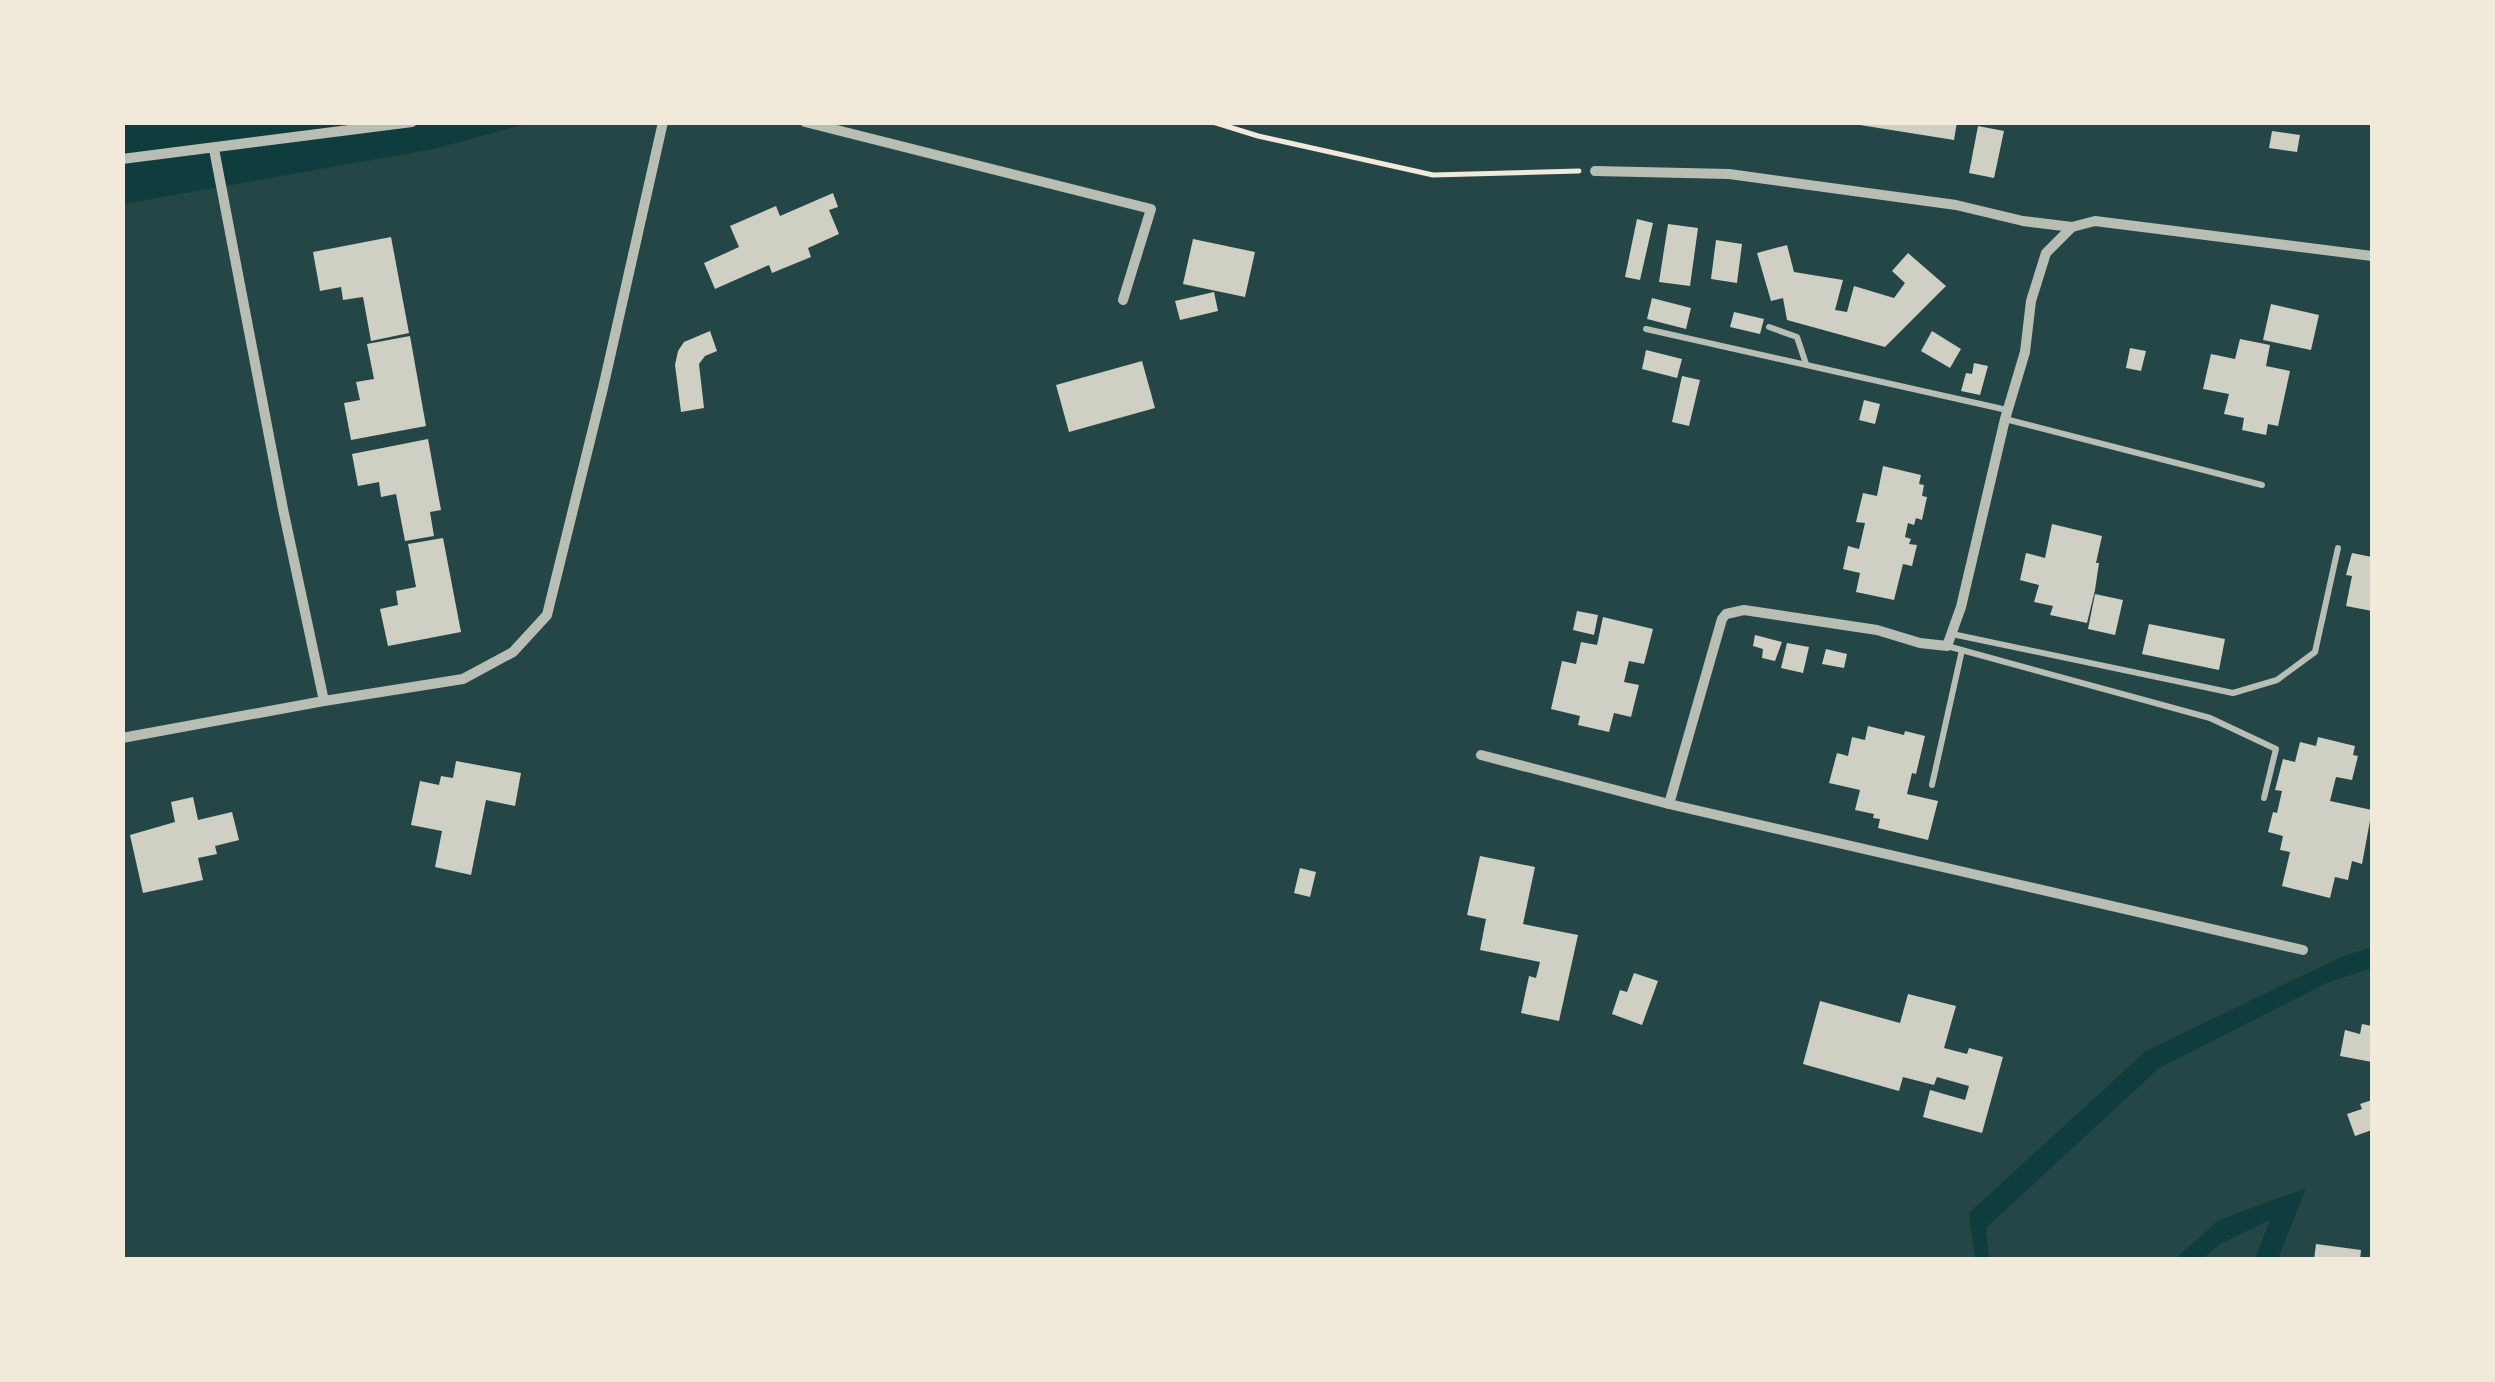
<svg xmlns="http://www.w3.org/2000/svg" width="2495" height="1382" viewBox="0 0 2495 1382" font-family="'Roboto Condensed',sans-serif">
	<style>
		.green { fill: #244646 }
		.building { fill: #cfcfc3 }
		.lines { fill: none; stroke-linecap: round; stroke-linejoin: round }
		.path { stroke: #f1e9da; stroke-width: 5 }
		.service { stroke: #b8beb3; stroke-width: 6 }
		.minor { stroke: #b8beb3; stroke-width: 10 }
	</style>
	<rect width="100%" height="100%" fill="#0f3d3e"/>
	<!-- green -->
	<g class="green">
		<polygon points="533,122 2372,123 2372,947 2341,957 2146,1051 1969,1213 1975,1259 123,1260 123,204 434,149"/>
		<polygon points="2372,968 2372,1259 2278,1259 2306,1188 2219,1220 2175,1259 1989,1259 1986,1228 2159,1068 2329,982"/>
		<polygon points="2270,1220 2255,1259 2203,1259 2220,1244"/>
	</g>
	<!-- building -->
	<g class="building">
		<polygon points="1860,122 1957,122 1954,140 1860,125"/>
		<polygon points="1978,126 2004,131 1994,178 1969,173"/>
		<polygon points="2272,131 2300,135 2297,152 2269,148"/>
		<polygon points="833,193 838,207 829,210 839,234 808,248 811,257 772,273 769,265 715,289 704,263 739,247 730,226 776,206 780,216"/>
		<polygon points="1637,219 1653,223 1640,280 1625,277"/>
		<polygon points="1668,224 1698,228 1690,286 1659,282"/>
		<polygon points="391,237 409,333 371,341 363,297 343,300 341,287 320,291 313,252"/>
		<polygon points="1193,239 1255,252 1245,297 1183,284"/>
		<polygon points="1716,240 1742,244 1737,283 1711,279"/>
		<polygon points="1787,245 1794,272 1843,280 1835,310 1847,312 1854,286 1894,298 1905,283 1892,271 1908,253 1946,286 1885,347 1787,320 1783,298 1771,301 1757,253"/>
		<polygon points="1214,292 1218,311 1180,320 1175,301"/>
		<polygon points="1652,298 1691,308 1686,329 1647,319"/>
		<polygon points="2271,304 2319,315 2311,350 2263,340"/>
		<polygon points="1734,312 1764,319 1760,334 1730,327"/>
		<polygon points="710,331 717,351 705,356 699,364 704,408 681,412 675,365 678,351 684,342"/>
		<polygon points="1932,331 1961,349 1950,368 1921,351"/>
		<polygon points="410,336 426,426 351,440 344,403 360,400 356,382 374,379 367,344"/>
		<polygon points="2240,339 2270,345 2266,366 2290,371 2278,426 2268,424 2266,435 2242,430 2244,418 2224,414 2229,394 2203,389 2211,354 2235,359"/>
		<polygon points="2130,348 2146,351 2141,371 2126,368"/>
		<polygon points="1646,350 1682,359 1677,378 1642,369"/>
		<polygon points="1142,361 1155,408 1069,432 1056,385"/>
		<polygon points="1974,363 1988,366 1980,395 1961,391 1966,373 1972,374"/>
		<polygon points="1682,376 1700,380 1689,426 1672,422"/>
		<polygon points="1864,400 1880,404 1875,424 1859,420"/>
		<polygon points="428,439 441,510 430,512 434,536 405,541 396,494 381,497 379,482 358,486 352,454"/>
		<polygon points="1883,466 1921,475 1919,484 1924,485 1922,496 1927,497 1922,520 1916,518 1914,525 1908,523 1905,537 1911,539 1909,544 1917,545 1912,566 1903,564 1894,600 1856,592 1860,573 1843,569 1848,546 1859,549 1865,523 1856,522 1863,493 1877,496"/>
		<polygon points="2052,524 2102,536 2096,563 2099,563 2095,590 2087,623 2050,615 2053,606 2034,602 2039,585 2020,580 2026,553 2045,558"/>
		<polygon points="443,538 461,632 388,646 380,609 398,605 396,591 416,587 408,544"/>
		<polygon points="2352,553 2372,557 2372,611 2346,606 2352,576 2346,575"/>
		<polygon points="2095,594 2123,600 2115,635 2088,629"/>
		<polygon points="1577,611 1598,615 1594,635 1573,630"/>
		<polygon points="1603,617 1653,629 1644,664 1629,661 1624,682 1639,685 1631,717 1614,713 1609,732 1578,725 1580,716 1551,709 1562,661 1576,664 1581,642 1597,645"/>
		<polygon points="2149,624 2225,639 2219,670 2142,654"/>
		<polygon points="1755,635 1782,642 1775,661 1762,658 1763,649 1753,646"/>
		<polygon points="1787,643 1809,647 1803,673 1781,668"/>
		<polygon points="1826,649 1847,654 1844,668 1822,664"/>
		<polygon points="1868,726 1904,735 1905,731 1925,736 1916,774 1912,773 1907,794 1938,801 1928,840 1878,828 1880,819 1873,818 1874,814 1855,810 1860,790 1829,783 1837,753 1848,756 1852,737 1865,740"/>
		<polygon points="2318,737 2355,746 2353,755 2358,756 2352,780 2336,777 2330,801 2372,810 2362,864 2352,861 2348,880 2335,877 2330,898 2282,886 2290,852 2280,850 2283,836 2268,832 2273,812 2277,813 2282,791 2275,790 2283,759 2295,762 2300,742 2316,746"/>
		<polygon points="456,761 521,773 515,806 486,800 471,875 435,867 442,831 411,825 420,781 439,785 441,776 453,778"/>
		<polygon points="193,797 198,820 232,812 239,840 215,846 217,854 198,858 203,880 143,893 130,835 175,822 171,802"/>
		<polygon points="1480,856 1535,867 1523,924 1578,935 1559,1021 1521,1013 1529,976 1536,978 1540,962 1480,950 1486,919 1467,915"/>
		<polygon points="1300,868 1316,872 1310,897 1294,893"/>
		<polygon points="1634,973 1658,981 1642,1025 1612,1014 1620,990 1627,992"/>
		<polygon points="1908,994 1956,1006 1944,1048 1967,1054 1969,1048 2003,1057 1982,1133 1923,1117 1930,1090 1965,1100 1969,1086 1937,1077 1934,1085 1903,1077 1899,1091 1803,1064 1820,1001 1900,1023"/>
		<polygon points="2362,1024 2372,1026 2372,1062 2340,1056 2345,1030 2360,1034"/>
		<polygon points="2372,1100 2372,1130 2355,1136 2347,1114 2362,1109 2360,1104"/>
		<polygon points="2316,1244 2361,1250 2360,1260 2314,1260"/>
	</g>
	<g class="lines">
		<!-- path -->
		<polyline class="path" points="1213,122 1258,136 1433,175 1579,171"/>
		<!-- service -->
		<g class="service">
			<polyline points="1769,327 1797,337 1806,364"/>
			<polyline points="1646,329 2007,410"/>
			<polyline points="2005,419 2262,485"/>
			<polyline points="1952,634 2233,693 2277,680 2315,652 2338,548"/>
			<polyline points="1947,646 2210,718 2276,749 2264,798"/>
			<polyline points="1932,785 1962,650"/>
		</g>
		<!-- minor -->
		<g class="minor">
			<polyline points="805,122 1151,209 1123,300"/>
			<polyline points="214,149 283,509 324,701"/>
			<polyline points="122,159 412,122"/>
			<polyline points="1595,171 1729,174 1956,205 2023,221 2072,227"/>
			<polyline points="122,738 324,701 463,679 513,652 547,615 603,388 663,122"/>
			<polyline points="1481,755 1669,804 1722,619 1726,614 1744,610 1877,630 1920,643 1947,646 1961,607 2005,419 2025,352 2031,301 2046,253 2072,227 2095,221 2372,256"/>
			<path d="M 1669,804 C 1880,854 2092,900 2303,950"/>
		</g>
	</g>
	<!-- border -->
	<rect width="2495" height="1382" fill="none" stroke="#f1e9da" stroke-width="250"/>
</svg>
